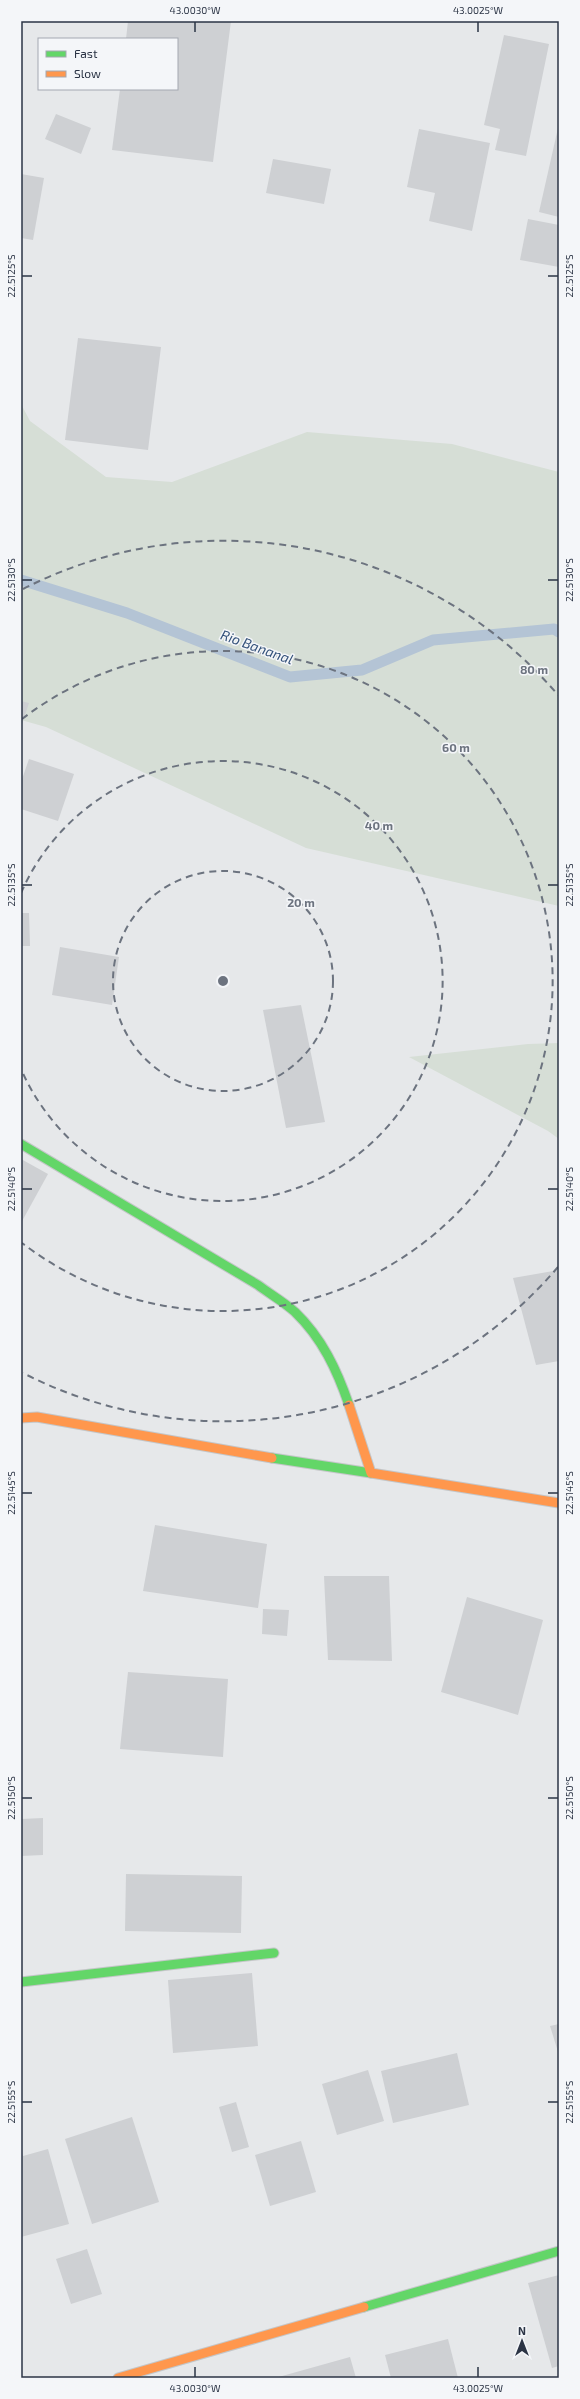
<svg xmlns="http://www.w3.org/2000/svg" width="580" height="2399" viewBox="0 0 580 2399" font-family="'Exo 2',sans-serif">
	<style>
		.green { fill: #d6ded6 }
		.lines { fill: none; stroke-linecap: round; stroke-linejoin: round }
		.stream { stroke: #b4c4d5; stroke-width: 11 }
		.building { fill: #ced0d3 }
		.fast-casing { stroke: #c4c6c8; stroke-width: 11 }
		.slow-casing { stroke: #c4c6c8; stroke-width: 11 }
		.fast { stroke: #63d668; stroke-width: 9 }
		.slow { stroke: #ff974d; stroke-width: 9 }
		.ticks { fill: none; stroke: #2b3445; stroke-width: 1.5 }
		.ring { fill: none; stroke: #6c737f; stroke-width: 2; stroke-dasharray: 7 5 }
		.labels { text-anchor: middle; stroke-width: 3; stroke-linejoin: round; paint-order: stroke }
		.water-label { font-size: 14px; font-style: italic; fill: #34527a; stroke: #f4f6f9 }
		.centre { fill: #6c737f; stroke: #f4f6f9; stroke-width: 2 }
		.ring-label { font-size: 12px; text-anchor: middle; font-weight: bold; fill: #6c737f; stroke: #f4f6f9; stroke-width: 3; stroke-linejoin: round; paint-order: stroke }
		.neatline { fill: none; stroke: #2b3445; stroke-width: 1.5 }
		.ticks-label { font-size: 10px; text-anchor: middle; fill: #2b3445 }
	</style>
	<rect width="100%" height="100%" fill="#e6e8ea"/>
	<!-- green -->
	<g class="green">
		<polygon points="21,404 30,421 106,477 172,482 307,432 452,444 559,472 559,906 306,848 46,727 21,720"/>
		<polygon points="559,1043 559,1139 548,1131 409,1057 528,1044"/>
	</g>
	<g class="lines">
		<!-- stream -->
		<polyline class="stream" points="21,580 127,613 290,677 362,670 433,640 554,629 559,632"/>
	</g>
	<!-- building -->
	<g class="building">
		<polygon points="128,21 231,21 213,162 112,150 120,89 177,89 177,39 126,39"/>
		<polygon points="504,35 549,44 526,156 495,150 500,129 484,125"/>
		<polygon points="56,114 91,128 81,154 45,139"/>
		<polygon points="558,128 559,128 559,217 539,212"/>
		<polygon points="419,129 490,143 472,231 429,221 435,193 407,187"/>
		<polygon points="273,159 331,169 324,204 266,193"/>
		<polygon points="21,174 44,178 33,240 21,238"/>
		<polygon points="528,219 559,225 559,267 520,260"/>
		<polygon points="78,338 161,347 148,450 65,440"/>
		<polygon points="21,701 29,703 21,727"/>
		<polygon points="29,759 74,774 58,821 21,809 21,782"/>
		<polygon points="21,913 29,913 30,946 21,946"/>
		<polygon points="60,947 119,957 112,1005 52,995"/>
		<polygon points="301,1005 325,1122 286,1128 263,1010"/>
		<polygon points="21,1159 48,1174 21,1223"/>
		<polygon points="559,1270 559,1361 536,1365 513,1278"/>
		<polygon points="155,1525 267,1544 258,1608 143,1591"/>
		<polygon points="324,1576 389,1576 392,1661 328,1660"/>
		<polygon points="467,1597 543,1620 518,1715 441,1692"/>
		<polygon points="263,1609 289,1610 287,1636 262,1634"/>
		<polygon points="128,1672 228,1679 223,1757 120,1749"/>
		<polygon points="43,1818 43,1855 21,1856 21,1819"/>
		<polygon points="126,1874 242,1876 241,1933 125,1931"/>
		<polygon points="252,1973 258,2046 173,2053 168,1980"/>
		<polygon points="559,2024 559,2055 550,2026"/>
		<polygon points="457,2053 469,2105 393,2123 381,2071"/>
		<polygon points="368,2070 384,2121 337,2135 322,2084"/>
		<polygon points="236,2102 249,2147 232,2152 219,2107"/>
		<polygon points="132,2117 159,2202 92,2224 65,2139"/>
		<polygon points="301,2141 316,2192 270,2206 255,2155"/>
		<polygon points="21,2149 23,2156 48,2149 69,2224 21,2237"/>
		<polygon points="87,2249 102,2294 71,2304 56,2259"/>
		<polygon points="559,2275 559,2366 552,2368 528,2283"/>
		<polygon points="448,2339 458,2378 391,2378 385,2355"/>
		<polygon points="350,2357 356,2378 275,2378"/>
	</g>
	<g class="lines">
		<!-- fast casing -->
		<g class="fast-casing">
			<g id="fast">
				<path d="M 21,1144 L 258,1285 C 270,1294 284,1302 295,1312 C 322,1338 337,1370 349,1405"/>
				<polyline points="272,1458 371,1473"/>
				<polyline points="21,1982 274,1953"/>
				<polyline points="364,2307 559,2251"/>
			</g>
		</g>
		<!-- slow casing -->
		<g class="slow-casing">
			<g id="slow">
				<polyline points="349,1405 371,1473 559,1503"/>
				<polyline points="21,1418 37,1417 272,1458"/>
				<polyline points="118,2378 364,2307"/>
			</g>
		</g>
		<!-- fast -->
		<use href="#fast" class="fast"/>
		<!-- slow -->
		<use href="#slow" class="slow"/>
	</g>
	<!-- ticks -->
	<path class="ticks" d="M 195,22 L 195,32M 478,22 L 478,32M 22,276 L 32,276M 548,276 L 558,276M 22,580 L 32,580M 548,580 L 558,580M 22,885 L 32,885M 548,885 L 558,885M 22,1189 L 32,1189M 548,1189 L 558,1189M 22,1493 L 32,1493M 548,1493 L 558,1493M 22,1798 L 32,1798M 548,1798 L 558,1798M 22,2102 L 32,2102M 548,2102 L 558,2102M 195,2367 L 195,2377M 478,2367 L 478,2377"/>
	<!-- distance rings -->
	<g class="ring">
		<circle cx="223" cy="981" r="110"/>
		<path d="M21 893A220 220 0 1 1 21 1069"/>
		<path d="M22 719A330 330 0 1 1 22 1243"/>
		<path d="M558 1267A440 440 0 0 1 23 1373M23 589A440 440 0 0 1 558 695"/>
	</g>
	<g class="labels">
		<!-- water labels -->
		<g class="water-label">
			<text transform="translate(257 647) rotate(20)" y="5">Rio Bananal</text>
		</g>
	</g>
	<circle cx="223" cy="981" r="6" class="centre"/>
	<g class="ring-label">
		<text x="534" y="674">80 m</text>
		<text x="456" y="752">60 m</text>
		<text x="379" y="830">40 m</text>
		<text x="301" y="907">20 m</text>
	</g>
	<!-- border -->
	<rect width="580" height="2399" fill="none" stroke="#f4f6f9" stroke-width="44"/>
	<!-- legend -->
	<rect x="38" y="38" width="140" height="52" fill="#f4f6f9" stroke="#a4a8b1"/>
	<rect x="46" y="51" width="20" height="6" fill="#63d668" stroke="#a4a8b1"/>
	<text x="74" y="58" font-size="12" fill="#2b3445">Fast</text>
	<rect x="46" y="71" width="20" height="6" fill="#ff974d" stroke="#a4a8b1"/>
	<text x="74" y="78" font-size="12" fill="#2b3445">Slow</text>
	<!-- north arrow -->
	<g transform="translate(522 2341)" stroke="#f4f6f9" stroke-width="3" paint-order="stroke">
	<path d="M0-3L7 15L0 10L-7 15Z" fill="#2b3445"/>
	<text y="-6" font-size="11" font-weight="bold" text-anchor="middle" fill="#2b3445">N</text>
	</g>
	<rect x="22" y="22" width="536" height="2355" class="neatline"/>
	<g class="ticks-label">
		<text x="195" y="14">43.0030°W</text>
		<text x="478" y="14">43.0025°W</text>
		<text transform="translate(11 276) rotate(-90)" y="4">22.5125°S</text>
		<text transform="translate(569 276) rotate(-90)" y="4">22.5125°S</text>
		<text transform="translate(11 580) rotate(-90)" y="4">22.5130°S</text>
		<text transform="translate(569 580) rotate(-90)" y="4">22.5130°S</text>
		<text transform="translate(11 885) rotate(-90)" y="4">22.5135°S</text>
		<text transform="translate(569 885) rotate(-90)" y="4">22.5135°S</text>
		<text transform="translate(11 1189) rotate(-90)" y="4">22.5140°S</text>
		<text transform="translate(569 1189) rotate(-90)" y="4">22.5140°S</text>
		<text transform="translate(11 1493) rotate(-90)" y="4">22.5145°S</text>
		<text transform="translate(569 1493) rotate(-90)" y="4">22.5145°S</text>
		<text transform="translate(11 1798) rotate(-90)" y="4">22.5150°S</text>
		<text transform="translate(569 1798) rotate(-90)" y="4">22.5150°S</text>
		<text transform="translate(11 2102) rotate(-90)" y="4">22.5155°S</text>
		<text transform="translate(569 2102) rotate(-90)" y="4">22.5155°S</text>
		<text x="195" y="2392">43.0030°W</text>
		<text x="478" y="2392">43.0025°W</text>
	</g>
</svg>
